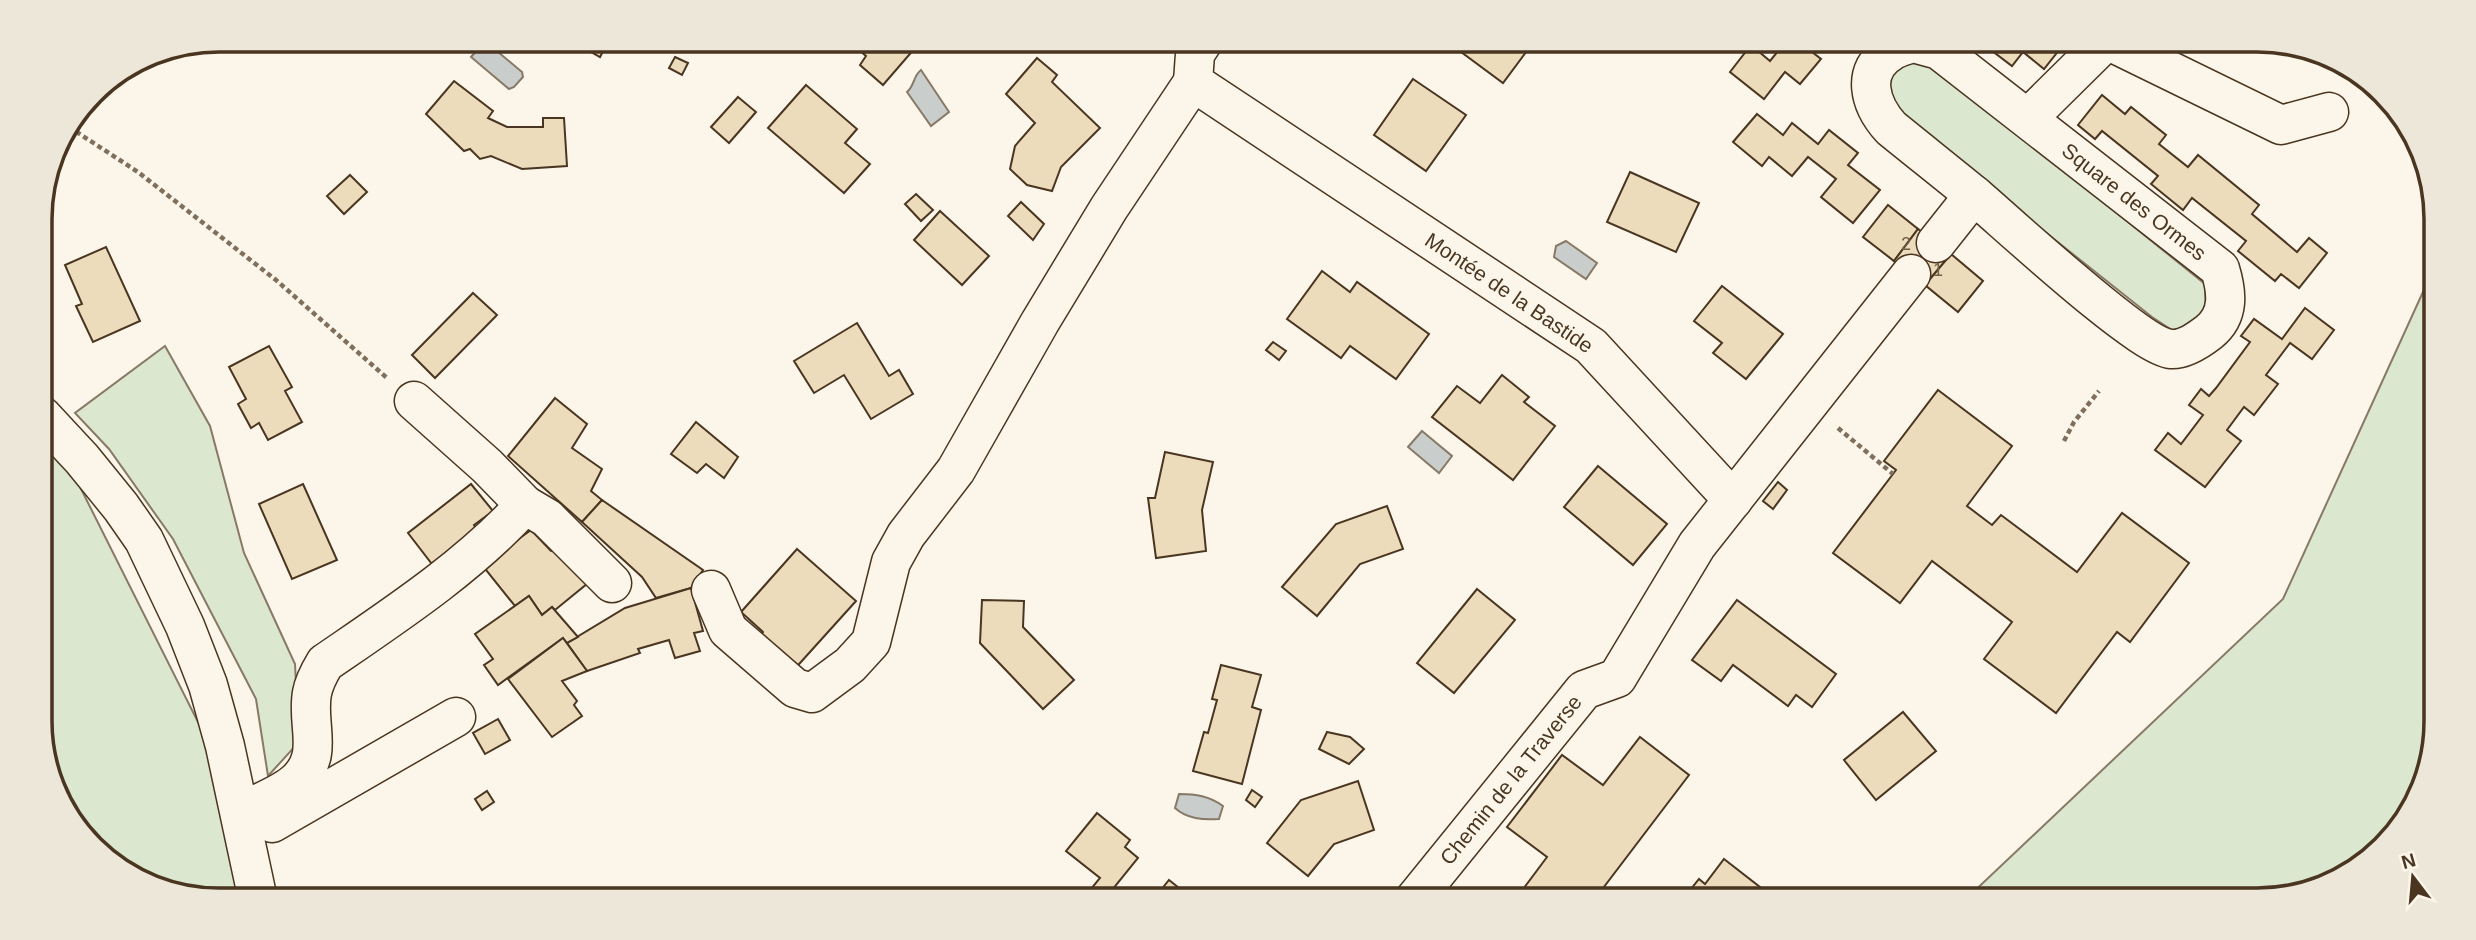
<svg xmlns="http://www.w3.org/2000/svg" width="2476" height="940" viewBox="0 0 2476 940" font-family="Helvetica,sans-serif">
	<style>
		.green { fill: #dce7d0; stroke: #887966; stroke-width: 2 }
		.water { fill: #c9cecd; stroke: #887966; stroke-width: 2 }
		.building { fill: #ecdcbc; stroke: #4a3520; stroke-width: 2 }
		.lines { fill: none; stroke-linecap: round; stroke-linejoin: round }
		.minor-casing { stroke: #4a3520; stroke-width: 41 }
		.path { stroke: #7f6f5c; stroke-width: 4.5; stroke-dasharray: 5 3.5; stroke-linecap: butt }
		.minor { stroke: #fbf6e9; stroke-width: 38 }
		.labels { text-anchor: middle; stroke-width: 5; stroke-linejoin: round; paint-order: stroke }
		.number-label { font-size: 18px; fill: #725f47 }
		.street-label { font-size: 21px; fill: #4a3520; stroke: #fbf6e9 }
		.rim { fill: none; stroke: #4a3520; stroke-width: 3.5 }
	</style>
	<rect width="100%" height="100%" fill="#fbf6e9"/>
	<!-- green -->
	<g class="green">
		<polygon points="1927,60 2205,284 2206,311 2175,332 2152,317 1889,108 1887,75 1902,62"/>
		<polygon points="2433,270 2426,778 2366,862 2268,899 1966,899 2283,599"/>
		<polygon points="165,346 210,426 244,553 295,664 299,742 268,776 256,699 173,539 109,449 75,413"/>
		<polygon points="42,418 62,451 206,738 246,900 220,900 162,890 84,838 44,755"/>
	</g>
	<!-- water -->
	<g class="water">
		<polygon points="485,41 522,72 523,77 514,87 509,89 471,57"/>
		<path d="M 921,70 L 949,112 L 931,126 L 907,92 C 915,85 913,76 921,70 Z"/>
		<polygon points="1566,241 1597,263 1586,279 1554,257 1556,246"/>
		<polygon points="1422,431 1452,456 1439,473 1408,447"/>
		<path d="M 1179,794 C 1196,794 1209,796 1223,806 L 1219,819 C 1203,820 1187,819 1175,808 Z"/>
	</g>
	<!-- building -->
	<g class="building">
		<polygon points="570,40 609,40 600,57"/>
		<polygon points="847,40 922,40 883,85 860,65 866,56"/>
		<polygon points="1457,40 1535,40 1503,83 1453,46"/>
		<polygon points="1787,40 1813,40 1807,48 1821,59 1800,84 1785,72 1764,99 1730,72 1751,45 1770,61"/>
		<polygon points="2000,40 2067,40 2044,69 2023,52 2012,66 1991,50"/>
		<polygon points="2229,40 2256,40 2266,42 2231,48"/>
		<polygon points="675,57 688,63 682,75 669,68"/>
		<polygon points="1037,58 1057,75 1052,82 1100,128 1061,167 1052,191 1027,185 1010,169 1015,146 1035,123 1006,94"/>
		<polygon points="1413,79 1466,115 1426,171 1374,135"/>
		<polygon points="454,81 493,111 488,118 507,127 543,127 543,118 564,118 567,166 522,169 491,156 480,159 470,149 464,151 426,114"/>
		<polygon points="2362,82 2392,102 2400,121 2395,125"/>
		<polygon points="806,85 857,129 845,143 870,164 844,193 768,128"/>
		<polygon points="2102,95 2125,114 2131,107 2166,135 2159,144 2188,167 2198,155 2259,205 2252,214 2297,252 2309,238 2327,253 2299,288 2281,274 2275,281 2238,251 2246,241 2192,198 2183,210 2151,184 2158,176 2102,131 2095,139 2078,125"/>
		<polygon points="738,97 756,112 729,143 711,127"/>
		<polygon points="1757,114 1783,135 1792,123 1818,144 1829,130 1858,153 1848,165 1880,190 1853,223 1821,197 1836,179 1808,157 1792,176 1769,157 1762,166 1733,142"/>
		<polygon points="1630,172 1699,203 1676,252 1607,222"/>
		<polygon points="350,175 367,192 344,214 327,196"/>
		<polygon points="916,194 933,210 921,221 905,204"/>
		<polygon points="1021,202 1044,224 1033,240 1008,216"/>
		<polygon points="1888,205 1918,229 1894,261 1863,237"/>
		<polygon points="940,211 989,256 962,285 914,240"/>
		<polygon points="1918,229 1951,254 1925,285 1894,261"/>
		<polygon points="106,247 140,321 93,342 76,306 82,304 65,265"/>
		<polygon points="1951,254 1983,281 1958,312 1925,285"/>
		<polygon points="1322,271 1350,292 1357,282 1429,334 1396,379 1350,346 1341,358 1287,319"/>
		<polygon points="1722,286 1783,334 1746,379 1713,353 1722,343 1694,321"/>
		<polygon points="473,293 497,315 435,378 412,355"/>
		<polygon points="2305,308 2334,330 2312,359 2290,343 2266,375 2278,384 2254,415 2244,407 2227,430 2241,441 2205,487 2155,450 2168,433 2181,444 2203,415 2189,405 2201,389 2209,396 2216,388 2250,342 2241,336 2254,319 2282,339"/>
		<polygon points="857,323 889,376 899,370 913,394 871,419 844,375 814,393 794,361"/>
		<polygon points="1273,342 1286,351 1279,360 1266,350"/>
		<polygon points="269,346 292,387 285,391 302,422 268,440 259,423 251,428 238,404 246,399 229,367"/>
		<polygon points="1502,375 1529,397 1524,402 1555,426 1513,480 1432,417 1457,386 1480,403"/>
		<polygon points="1938,390 2012,446 1967,506 1992,525 2001,515 2077,572 2122,513 2189,563 2130,642 2117,632 2056,713 1984,659 2012,622 1932,561 1900,603 1833,553 1896,470 1884,461"/>
		<polygon points="555,398 587,424 572,448 602,469 591,491 602,500 582,522 508,456"/>
		<polygon points="696,422 738,457 724,478 706,464 697,473 671,454"/>
		<polygon points="1165,452 1213,462 1202,510 1206,551 1156,558 1148,498 1155,498"/>
		<polygon points="1598,466 1667,524 1633,565 1564,507"/>
		<polygon points="1778,482 1787,490 1773,509 1763,501"/>
		<polygon points="303,484 337,560 292,579 259,504"/>
		<polygon points="471,484 493,511 474,525 476,529 435,568 408,533"/>
		<polygon points="602,500 703,570 691,588 656,598 642,577 582,522"/>
		<polygon points="1387,506 1403,549 1360,564 1317,616 1282,587 1336,524"/>
		<polygon points="531,530 551,551 559,545 588,583 555,610 552,607 542,615 529,596 515,606 482,565"/>
		<polygon points="797,549 856,601 791,673 755,641 763,632 741,612"/>
		<polygon points="691,588 703,631 694,633 700,651 675,658 669,640 638,649 640,653 587,671 567,643 625,608"/>
		<polygon points="1477,589 1515,620 1454,693 1417,663"/>
		<polygon points="529,596 542,615 552,607 578,637 567,643 563,638 498,685 484,665 493,659 475,634"/>
		<polygon points="982,600 1024,601 1023,627 1074,680 1043,709 980,643"/>
		<polygon points="1737,600 1836,674 1812,707 1796,695 1788,706 1733,665 1721,681 1692,660"/>
		<polygon points="563,638 587,671 562,681 577,701 574,705 582,716 552,737 508,679"/>
		<polygon points="1221,665 1261,675 1252,707 1261,710 1242,784 1193,771 1204,732 1208,733 1217,700 1212,699"/>
		<polygon points="1903,712 1936,751 1876,800 1844,760"/>
		<polygon points="498,719 510,740 485,754 473,733"/>
		<polygon points="1327,732 1350,737 1364,749 1349,764 1319,749"/>
		<polygon points="1640,737 1689,775 1594,900 1515,900 1547,857 1507,827 1562,755 1603,785"/>
		<polygon points="1358,781 1374,830 1334,844 1308,876 1267,843 1301,800"/>
		<polygon points="1252,790 1262,797 1255,807 1246,800"/>
		<polygon points="487,791 494,802 482,810 475,799"/>
		<polygon points="1097,813 1130,840 1125,847 1138,858 1104,900 1082,900 1100,878 1066,851"/>
		<polygon points="1724,859 1765,891 1758,899 1683,899 1699,879 1705,884"/>
		<polygon points="1169,880 1194,900 1153,900"/>
	</g>
	<g class="lines">
		<!-- minor casing -->
		<g class="minor-casing">
			<g id="minor">
				<polyline points="1204,40 1195,54 1193,82 1591,346 1733,500"/>
				<polyline points="2107,40 2281,125 2329,112"/>
				<path d="M 1913,43 L 1939,50 L 2220,269 C 2227,292 2230,315 2209,332 C 2200,339 2184,350 2171,349 C 2139,346 2006,222 1974,195 C 1946,172 1918,150 1891,128 C 1870,105 1859,70 1892,51 C 1898,47 1906,45 1913,43 Z"/>
				<polyline points="2028,118 2107,40"/>
				<polyline points="1936,243 1974,195"/>
				<polyline points="414,401 487,466 525,505"/>
				<polyline points="42,416 82,459 121,507 144,540 185,626 208,685 225,746 258,900"/>
				<polyline points="711,590 728,630 795,688 812,693 850,665 871,642 891,562 906,535 956,470 1040,322 1109,208 1193,82"/>
				<path d="M 240,812 C 258,803 282,795 297,781 C 325,754 306,725 312,693 C 314,682 319,673 325,663 C 395,615 467,568 525,505 L 547,518 L 612,583"/>
				<polyline points="272,823 456,717"/>
				<polyline points="1414,900 1584,690 1617,678 1697,545 1911,274"/>
			</g>
		</g>
		<!-- path -->
		<g class="path">
			<polyline points="69,127 138,172 276,280 387,378"/>
			<polyline points="1838,428 1893,474"/>
			<polyline points="2064,441 2074,422 2099,391"/>
		</g>
		<!-- minor -->
		<use href="#minor" class="minor"/>
	</g>
	<g class="labels">
		<!-- number labels -->
		<g class="number-label">
			<text x="1906" y="250">2</text>
			<text x="1938" y="276">1</text>
		</g>
		<!-- street labels -->
		<g class="street-label">
			<text transform="translate(2134 202) rotate(38)" y="7">Square des Ormes</text>
			<text transform="translate(1509 293) rotate(34)" y="7">Montée de la Bastide</text>
			<text transform="translate(1511 780) rotate(-51)" y="7">Chemin de la Traverse</text>
		</g>
	</g>
	<!-- crop -->
	<path d="M0 0H2476V940H0ZM219 52H2257A167 167 0 0 1 2424 219V721A167 167 0 0 1 2257 888H219A167 167 0 0 1 52 721V219A167 167 0 0 1 219 52Z" fill="#ede7d9" fill-rule="evenodd"/>
	<path class="rim" d="M219 52H2257A167 167 0 0 1 2424 219V721A167 167 0 0 1 2257 888H219A167 167 0 0 1 52 721V219A167 167 0 0 1 219 52Z"/>
	<!-- north arrow -->
	<g transform="translate(2413 877) rotate(344)" stroke="#fbf6e9" stroke-width="5" paint-order="stroke">
	<path d="M0-5L12 26L0 18L-12 26Z" fill="#4a3520"/>
	<text y="-10" font-size="19" font-weight="bold" text-anchor="middle" fill="#4a3520">N</text>
	</g>
</svg>
